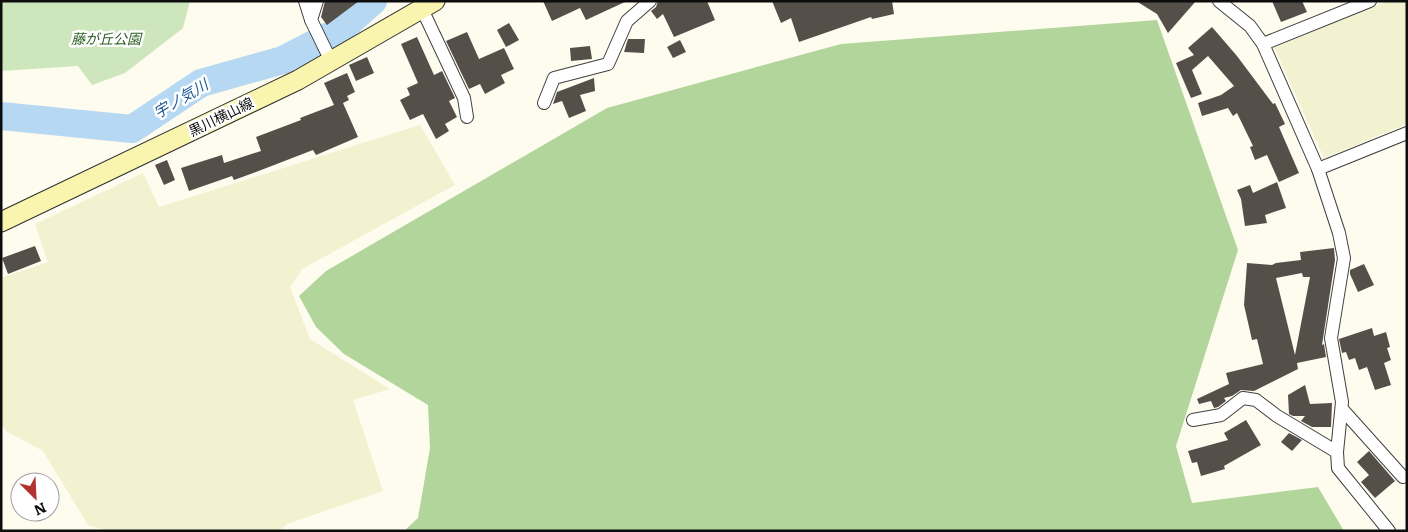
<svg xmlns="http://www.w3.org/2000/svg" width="1408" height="532" viewBox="0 0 1408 532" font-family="Literata,'Noto Sans JP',serif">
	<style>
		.farmland { fill: #f2f1d0 }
		.green { fill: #cee6bb }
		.forest { fill: #b2d59b }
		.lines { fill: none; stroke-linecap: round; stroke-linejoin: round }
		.river { stroke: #b7d8f2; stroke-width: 28 }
		.building { fill: #554f4a; fill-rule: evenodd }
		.street-casing { stroke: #404040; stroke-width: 14 }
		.secondary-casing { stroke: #2f2f2f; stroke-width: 21 }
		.street { stroke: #fff; stroke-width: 12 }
		.secondary { stroke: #f9f5ae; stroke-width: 19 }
		.labels { text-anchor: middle; stroke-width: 5; stroke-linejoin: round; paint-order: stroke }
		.park-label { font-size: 14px; font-style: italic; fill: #2b6022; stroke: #fff }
		.street-label { font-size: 14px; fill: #0d0d0d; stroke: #fff }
		.water-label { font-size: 15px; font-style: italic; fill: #205b96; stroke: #fff }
	</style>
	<rect width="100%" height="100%" fill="#fefcef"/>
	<!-- farmland -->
	<g class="farmland">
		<polygon points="1388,1 1407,1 1407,124 1324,158 1274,47"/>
		<polygon points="420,125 455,185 302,269 290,287 310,339 390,389 353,400 383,491 287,524 279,531 109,531 88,525 43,451 6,431 1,424 1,278 48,262 35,224 143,173 159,207"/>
	</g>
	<!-- green -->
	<polygon class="green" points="1,1 190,1 183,28 125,73 92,85 78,66 1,71"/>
	<!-- forest -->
	<polygon class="forest" points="1157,20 1238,250 1176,446 1192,503 1318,487 1344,531 404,531 418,518 430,448 428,405 344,354 316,327 299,296 326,271 607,108 841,44"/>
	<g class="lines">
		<!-- river -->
		<polyline class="river" points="1,116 132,129 201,83 283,60 339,31 373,1"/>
	</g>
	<!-- building -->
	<g class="building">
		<polygon points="325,1 359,1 327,25 321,17"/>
		<polygon points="543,1 627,1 586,20 580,8 552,21"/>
		<polygon points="658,1 707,1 715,20 674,37 663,14 657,19 651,11 656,7"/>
		<polygon points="772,1 892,1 894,14 872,19 871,17 799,42 791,18 781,23"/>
		<polygon points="1136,1 1196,1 1168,33 1157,14"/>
		<polygon points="1272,1 1302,1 1307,12 1281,22"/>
		<polygon points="509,23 519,40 506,47 497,30"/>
		<polygon points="1212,27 1237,56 1273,104 1275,103 1285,124 1279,127 1299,173 1279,182 1267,155 1255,160 1250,147 1253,146 1237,113 1233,116 1228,108 1202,116 1198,103 1221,95 1234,86 1208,56 1192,70 1202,94 1191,98 1176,63 1194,55 1188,48"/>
		<polygon points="467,32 479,59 504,48 514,69 501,75 505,83 485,94 480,84 469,89 446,41"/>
		<polygon points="417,37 434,75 442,71 455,98 449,101 457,117 445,124 449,131 436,139 423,114 410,120 400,100 410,95 407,88 418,83 401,44"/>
		<polygon points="628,39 645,39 644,53 624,52"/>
		<polygon points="680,40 686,52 673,58 667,47"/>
		<polygon points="590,46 592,59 571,61 570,48"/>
		<polygon points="367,57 374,73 356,81 349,65"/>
		<polygon points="347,73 355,92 347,96 349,100 343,103 358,137 316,155 313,150 256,172 234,180 232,176 189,191 181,168 222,155 224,163 261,151 256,137 301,120 300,118 334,105 324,83"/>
		<polygon points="594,78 595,91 580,95 586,111 569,118 562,101 553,104 557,92"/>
		<polygon points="167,160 175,180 164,185 155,165"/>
		<polygon points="1277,182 1286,208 1265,215 1267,223 1245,226 1241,199 1237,190 1250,185 1253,193"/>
		<polygon points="35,246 41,261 8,274 2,258"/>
		<path d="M 1334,248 L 1335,260 L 1322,345 L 1324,344 L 1326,357 L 1297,363 L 1298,369 L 1254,391 L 1241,390 L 1232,396 L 1224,398 L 1226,401 L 1218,407 L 1214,408 L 1211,401 L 1199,404 L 1197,399 L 1229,384 L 1226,373 L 1263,364 L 1257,339 L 1252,340 L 1244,305 L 1247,263 L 1272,265 L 1276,263 L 1301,260 L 1300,252 ZM 1302,273 L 1303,277 L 1310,277 L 1295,355 L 1276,278 Z"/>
		<polygon points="1364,264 1374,285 1358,292 1350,274 1350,270"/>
		<polygon points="1372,328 1374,336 1386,332 1390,347 1387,348 1391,360 1384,363 1391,385 1375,390 1367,367 1359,370 1355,358 1349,360 1346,352 1342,353 1339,339"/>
		<polygon points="1305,385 1310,404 1332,403 1331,427 1312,427 1301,421 1305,416 1293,416 1289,414 1288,395"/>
		<polygon points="1246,420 1261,445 1224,466 1225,469 1201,476 1197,462 1192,463 1188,451 1228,440 1224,433"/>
		<polygon points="1289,433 1302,440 1292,451 1281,442"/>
		<polygon points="1369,451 1395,481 1375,498 1361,482 1369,475 1357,462"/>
	</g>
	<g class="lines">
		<!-- street casing -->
		<g class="street-casing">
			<g id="street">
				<polyline points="305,1 311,20"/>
				<polyline points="317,1 311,20 331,61"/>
				<polyline points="1219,1 1250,26 1263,44 1318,169 1339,233 1344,258 1331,338 1342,402 1337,452 1338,468 1389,531"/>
				<polyline points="422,9 464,98 467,117"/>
				<polyline points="1263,44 1370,1"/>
				<polyline points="544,103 554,78 608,64 627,21 650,1"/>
				<polyline points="1318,169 1407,133"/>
				<polyline points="1342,409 1403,477"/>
				<polyline points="1193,420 1221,415 1243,398 1256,400 1277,416 1337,452"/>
			</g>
		</g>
		<!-- secondary casing -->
		<g class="secondary-casing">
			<polyline id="secondary" points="1,222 298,80 435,1"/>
		</g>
		<!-- street -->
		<use href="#street" class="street"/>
		<!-- secondary -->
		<use href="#secondary" class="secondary"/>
	</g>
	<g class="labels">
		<!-- park labels -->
		<g class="park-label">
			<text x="106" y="44">藤が丘公園</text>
		</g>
		<!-- street labels -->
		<g class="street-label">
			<text transform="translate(221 117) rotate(-26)" y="5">黒川横山線</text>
		</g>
		<!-- water labels -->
		<g class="water-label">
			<text transform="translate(181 99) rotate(-31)" y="5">宇ノ気川</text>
		</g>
	</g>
	<!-- border -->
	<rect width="1408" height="532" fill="none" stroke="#0d0d0d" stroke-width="5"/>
	<!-- north arrow -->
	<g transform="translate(35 497) rotate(156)"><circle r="24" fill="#ffffff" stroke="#9e9e9e"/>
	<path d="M0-4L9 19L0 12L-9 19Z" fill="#b3312f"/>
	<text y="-8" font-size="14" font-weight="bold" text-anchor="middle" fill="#0d0d0d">N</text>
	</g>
</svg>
